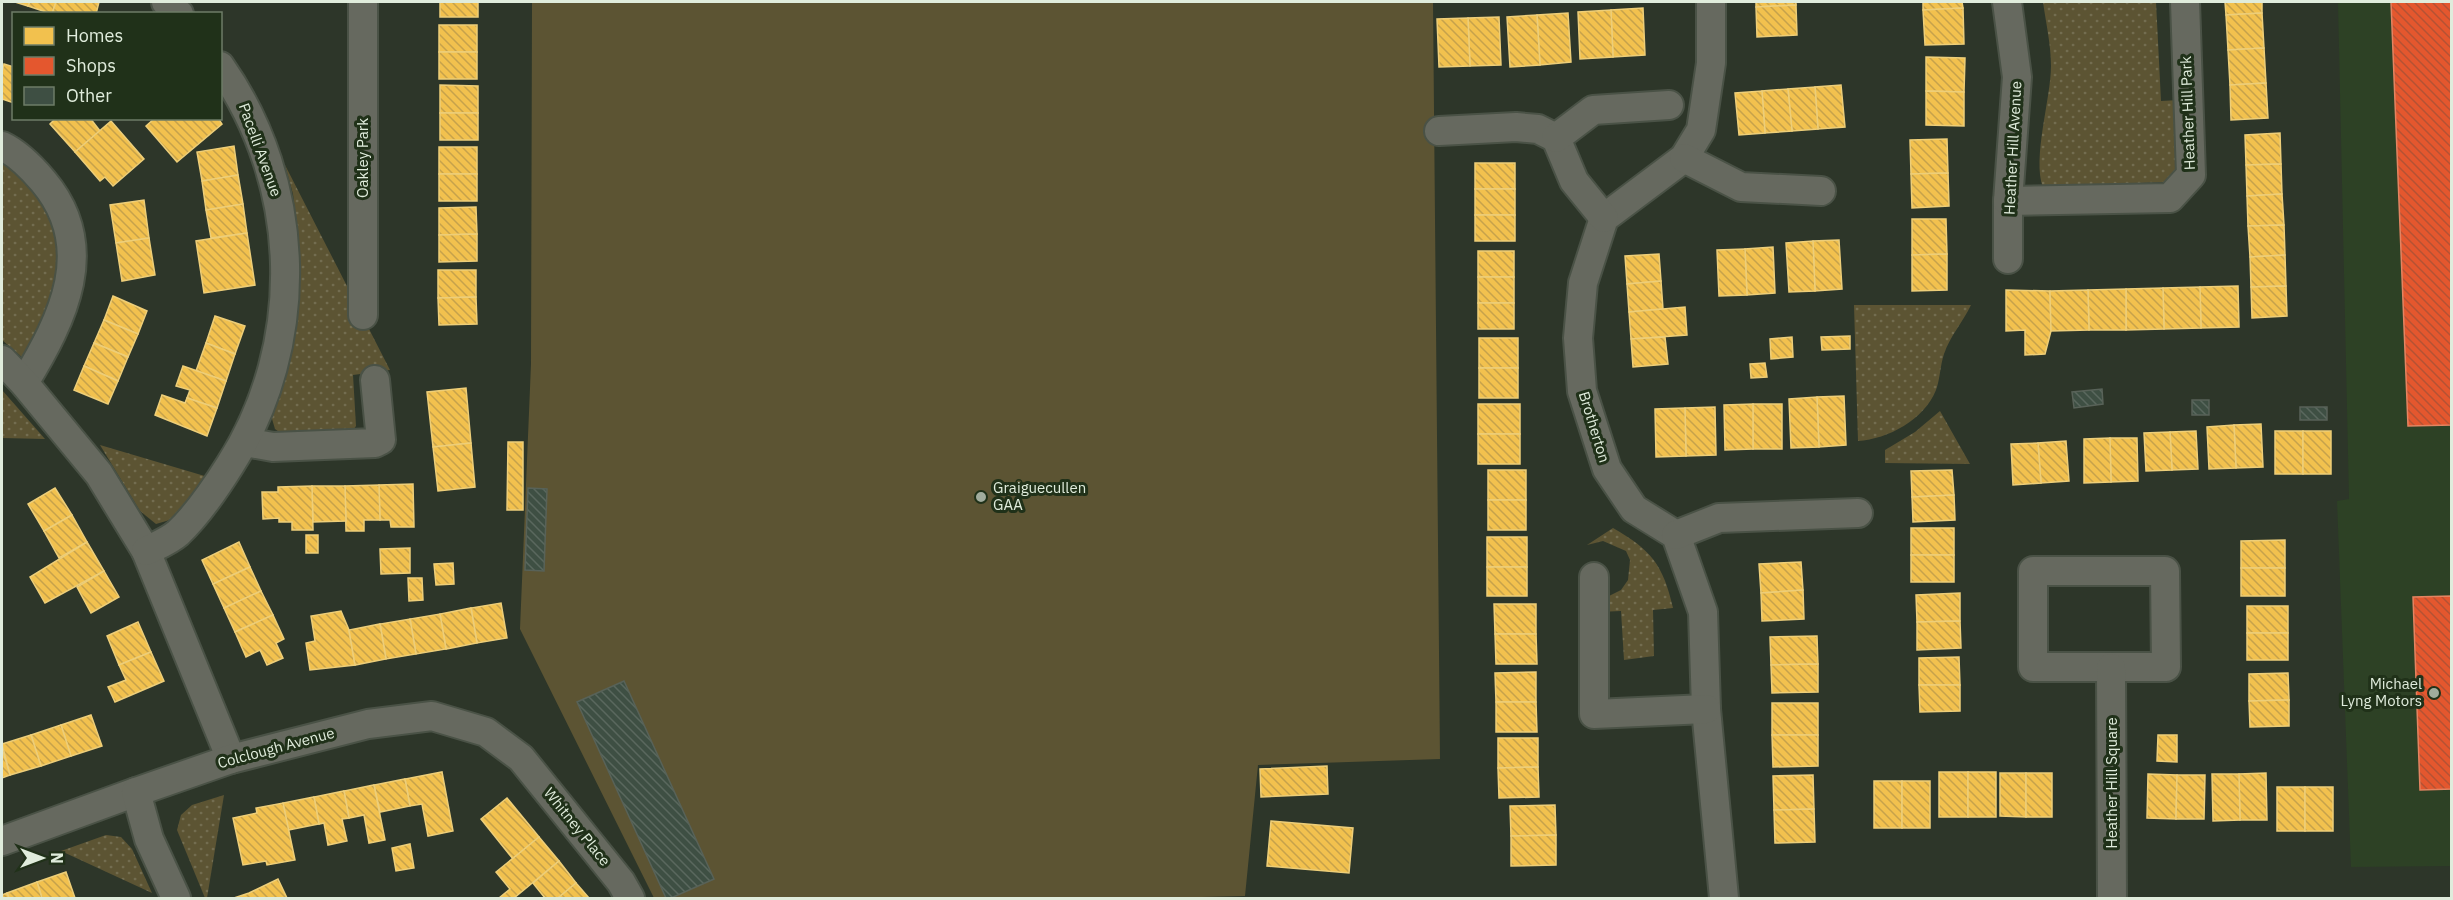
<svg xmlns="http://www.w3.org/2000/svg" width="2453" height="900" viewBox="0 0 2453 900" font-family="'IBM Plex Sans',sans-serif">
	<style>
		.built { fill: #2d4125 }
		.grass { fill: url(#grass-dots) }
		.pitch { fill: #5c5433 }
		.homes { fill: url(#homes-back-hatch); stroke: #edce79; stroke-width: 1.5 }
		.shops { fill: url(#shops-back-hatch); stroke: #e38462; stroke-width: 1.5 }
		.building { fill: url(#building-back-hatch); stroke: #586258; stroke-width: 1.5 }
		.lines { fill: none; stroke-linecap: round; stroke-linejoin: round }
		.minor-casing { stroke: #4a5246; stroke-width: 32 }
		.minor { stroke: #66695f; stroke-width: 28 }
		.poi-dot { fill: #a1ac9d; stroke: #203119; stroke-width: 2 }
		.labels { text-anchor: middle; stroke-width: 6; stroke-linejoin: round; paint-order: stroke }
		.street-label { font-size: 15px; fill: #e0ecdc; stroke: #203119 }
		.poi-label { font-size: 15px; fill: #e0ecdc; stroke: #203119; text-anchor: start }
	</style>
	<defs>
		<pattern id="grass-dots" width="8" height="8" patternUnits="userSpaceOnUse" patternTransform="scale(1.5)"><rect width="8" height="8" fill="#5c5433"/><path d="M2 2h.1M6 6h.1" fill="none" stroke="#736d50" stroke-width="1.8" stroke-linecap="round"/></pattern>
		<pattern id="homes-back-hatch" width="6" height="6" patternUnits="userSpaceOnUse" patternTransform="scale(1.5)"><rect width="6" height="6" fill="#f2c14e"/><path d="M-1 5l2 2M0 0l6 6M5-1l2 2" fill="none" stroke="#c6a24b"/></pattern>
		<pattern id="shops-back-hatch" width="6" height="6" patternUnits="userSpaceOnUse" patternTransform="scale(1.5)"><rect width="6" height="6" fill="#e4572e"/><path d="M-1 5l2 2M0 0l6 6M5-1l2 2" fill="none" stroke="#b45234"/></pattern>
		<pattern id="building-back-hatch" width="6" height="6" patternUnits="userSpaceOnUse" patternTransform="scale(1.5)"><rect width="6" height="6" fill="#3e4f43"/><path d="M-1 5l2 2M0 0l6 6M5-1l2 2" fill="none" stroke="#5a685e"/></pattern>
	</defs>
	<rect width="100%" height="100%" fill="#2d3629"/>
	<!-- built -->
	<polygon class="built" points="2338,2 2451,2 2451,866 2351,867 2337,501 2349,499"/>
	<!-- grass -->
	<g class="grass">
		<path d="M 2043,2 L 2156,2 L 2161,101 L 2179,100 L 2182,171 L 2166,182 L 2043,187 C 2032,159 2051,98 2051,66 C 2051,45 2046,23 2043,2 Z"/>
		<path d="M 2,156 C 34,187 55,210 59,256 C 60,265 62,276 60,284 C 53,310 36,334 23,358 L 2,340 Z"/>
		<polygon points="285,165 390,370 353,375 356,426 352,432 285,436 275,429 270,412 297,311 300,253 293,194"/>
		<path d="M 1854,305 L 1971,305 C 1963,322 1950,336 1944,354 C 1940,366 1940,379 1936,390 C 1924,420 1888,439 1858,441 Z"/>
		<polygon points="2,390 45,439 2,438"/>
		<polygon points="1940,411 1970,464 1885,463 1885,450 1915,432"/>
		<polygon points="100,445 208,477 173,519 156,524 140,511"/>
		<path d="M 1613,528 C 1651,550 1663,564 1673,608 L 1653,610 L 1654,656 L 1624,660 L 1621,611 L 1598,612 L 1605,598 L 1621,590 L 1628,580 L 1630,560 L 1626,551 L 1603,541 L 1587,545 Z"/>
		<polygon points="224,795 207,898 205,898 177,830 181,815 192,805"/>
		<polygon points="106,835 121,837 132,849 152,893 61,851"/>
	</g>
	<!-- pitch -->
	<polygon class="pitch" points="532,2 1433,2 1440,759 1258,765 1245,896 1159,898 654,898 520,629 531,364"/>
	<!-- homes -->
	<g class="homes">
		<polygon points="15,2 30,2 28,6"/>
		<polygon points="30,2 56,2 52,14 28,6"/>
		<polygon points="56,2 99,2 96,14 52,14"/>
		<rect x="440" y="2" width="38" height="15"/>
		<polygon points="1756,2 1796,2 1796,5 1756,7"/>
		<polygon points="1923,2 1962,2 1963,8 1923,10"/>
		<polygon points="2225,2 2262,2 2262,13 2226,15"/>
		<polygon points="1796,5 1797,35 1757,37 1756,7"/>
		<polygon points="1643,8 1645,55 1613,57 1611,10"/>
		<polygon points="1963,8 1964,44 1925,45 1923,10"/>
		<polygon points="1611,10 1613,57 1580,59 1578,12"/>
		<polygon points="1568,13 1571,62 1540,65 1537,15"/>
		<polygon points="2262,13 2264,48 2228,50 2226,15"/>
		<polygon points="1537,15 1540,65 1510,67 1507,17"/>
		<polygon points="1499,17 1501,65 1470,66 1468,18"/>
		<polygon points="1468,18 1470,66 1439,67 1437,19"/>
		<rect x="439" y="25" width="38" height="27"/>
		<polygon points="2264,48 2266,83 2230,85 2228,50"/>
		<rect x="439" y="52" width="38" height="27"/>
		<polygon points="1926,57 1965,58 1964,92 1926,91"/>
		<polygon points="4,64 14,67 14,103 2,99 2,72"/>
		<polygon points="2266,83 2268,118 2231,120 2230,85"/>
		<polygon points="440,85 478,86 478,113 440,113"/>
		<polygon points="1841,85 1845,127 1818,129 1815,87"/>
		<polygon points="1815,87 1818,129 1792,131 1788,89"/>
		<polygon points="1788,89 1792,131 1765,133 1762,91"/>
		<polygon points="1762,91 1765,133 1739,135 1735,93"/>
		<polygon points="1926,91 1964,92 1964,126 1926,125"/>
		<rect x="440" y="113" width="38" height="27"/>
		<polygon points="56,118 90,118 100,131 75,152 50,124"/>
		<polygon points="155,118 218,118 222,124 177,162 146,126"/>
		<polygon points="111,121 144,159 113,186 105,177 100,181 75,152"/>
		<polygon points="2280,133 2281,164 2246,165 2245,135"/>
		<polygon points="1947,139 1948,173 1911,174 1910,140"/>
		<polygon points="234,146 238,175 202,181 197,152"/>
		<rect x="439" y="147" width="38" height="27"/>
		<rect x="1475" y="163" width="40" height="26"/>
		<polygon points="2281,164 2282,194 2247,196 2246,165"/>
		<polygon points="1948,173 1949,206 1912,208 1911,174"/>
		<rect x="439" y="174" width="38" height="27"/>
		<polygon points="238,175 243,204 206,210 202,181"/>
		<rect x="1475" y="189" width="40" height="26"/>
		<polygon points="2282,194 2284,225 2248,226 2247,196"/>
		<polygon points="144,200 149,238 116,243 110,205"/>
		<polygon points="243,204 247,233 211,238 206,210"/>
		<polygon points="476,207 477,234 439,235 439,208"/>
		<rect x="1475" y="215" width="40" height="26"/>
		<polygon points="1912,219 1946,219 1947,254 1912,255"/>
		<polygon points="2284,225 2285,255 2250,257 2248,226"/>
		<polygon points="247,233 255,285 204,293 196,241"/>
		<polygon points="477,234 477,261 439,262 439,235"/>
		<polygon points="149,238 155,275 122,281 116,243"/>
		<polygon points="1839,240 1842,289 1815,291 1813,241"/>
		<polygon points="1813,241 1815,291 1789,292 1786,243"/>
		<polygon points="1773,247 1775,293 1747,295 1745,249"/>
		<polygon points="1745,249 1747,295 1719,296 1717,250"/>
		<rect x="1478" y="251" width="36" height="26"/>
		<polygon points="1659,254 1661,281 1627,284 1625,256"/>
		<polygon points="1947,254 1947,290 1912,291 1912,255"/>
		<polygon points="2285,255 2286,286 2251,287 2250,257"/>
		<polygon points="438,270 476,270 476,297 438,298"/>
		<rect x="1478" y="277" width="36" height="26"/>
		<polygon points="1661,281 1663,309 1629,312 1627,284"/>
		<polygon points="2238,286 2239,327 2201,328 2200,287"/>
		<polygon points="2286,286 2287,316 2252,318 2251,287"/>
		<polygon points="2200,287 2201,328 2164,329 2163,288"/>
		<polygon points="2163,288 2164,329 2126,330 2126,289"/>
		<polygon points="2126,289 2126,330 2089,330 2088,290"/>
		<polygon points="2006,290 2050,291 2051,331 2045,354 2025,355 2025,330 2006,331"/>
		<polygon points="2088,290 2089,330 2051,331 2050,291"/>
		<polygon points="113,296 147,311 138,334 104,320"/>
		<polygon points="476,297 477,324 439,325 438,298"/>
		<rect x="1478" y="303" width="36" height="26"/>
		<polygon points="1685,307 1687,335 1631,339 1629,312"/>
		<polygon points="215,316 245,326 235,354 206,343"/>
		<polygon points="104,320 138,334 128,357 94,343"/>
		<polygon points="1850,336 1850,349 1822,350 1821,337"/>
		<polygon points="1665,337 1668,364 1633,367 1631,339"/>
		<polygon points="1792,337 1793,357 1771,359 1770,339"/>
		<rect x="1479" y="338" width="39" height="30"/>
		<polygon points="94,343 128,357 118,381 84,366"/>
		<polygon points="206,343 235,354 226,381 196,371"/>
		<polygon points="1765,363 1767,377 1751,378 1750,364"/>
		<polygon points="84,366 118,381 108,404 74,390"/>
		<polygon points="183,366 226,381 217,408 187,398 190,390 176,386"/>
		<rect x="1479" y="368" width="39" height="30"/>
		<polygon points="466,388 471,443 433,447 427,392"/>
		<polygon points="162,395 185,403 187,398 217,408 207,436 155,415"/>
		<polygon points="1844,396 1846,445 1819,447 1817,397"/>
		<polygon points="1817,397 1819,447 1791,448 1789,399"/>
		<rect x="1478" y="404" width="42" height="30"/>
		<rect x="1753" y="404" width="29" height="45"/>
		<polygon points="1753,404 1753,449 1725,450 1724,405"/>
		<polygon points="1715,407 1716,455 1686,456 1685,408"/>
		<polygon points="1685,408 1686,456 1656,457 1655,409"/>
		<polygon points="2261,424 2263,467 2236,468 2234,425"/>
		<polygon points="2234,425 2236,468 2209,469 2207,427"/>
		<polygon points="2196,431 2198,469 2172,470 2170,432"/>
		<rect x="2275" y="431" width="28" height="43"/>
		<rect x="2303" y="431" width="28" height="43"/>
		<polygon points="2170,432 2172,470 2146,471 2144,433"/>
		<rect x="1478" y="434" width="42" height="30"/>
		<polygon points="2110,438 2137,438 2138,481 2111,482"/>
		<polygon points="2110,438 2111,482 2084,483 2084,439"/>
		<polygon points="2066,441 2069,481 2041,483 2038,443"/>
		<polygon points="508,442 523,442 523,510 507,510"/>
		<polygon points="471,443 475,487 438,491 433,447"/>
		<polygon points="2038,443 2041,483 2013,485 2011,444"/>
		<rect x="1488" y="470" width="38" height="30"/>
		<polygon points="1952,470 1954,495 1912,497 1911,471"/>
		<polygon points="413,484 414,527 391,527 390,520 380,520 379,485"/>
		<polygon points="379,485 380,520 364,520 364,531 346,531 345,486"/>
		<polygon points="312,486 345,486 346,521 313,522"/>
		<polygon points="312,486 313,530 292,530 292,522 279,522 279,518 263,519 262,492 278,492 278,487"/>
		<polygon points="55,488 72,515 44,531 28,504"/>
		<polygon points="1954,495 1955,520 1913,522 1912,497"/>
		<rect x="1488" y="500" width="38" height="30"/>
		<polygon points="72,515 87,542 59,558 44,531"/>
		<rect x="1911" y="528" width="43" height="27"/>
		<rect x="306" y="535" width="12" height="18"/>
		<rect x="1487" y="537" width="40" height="30"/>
		<polygon points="2285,540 2285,568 2241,568 2241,541"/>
		<polygon points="87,542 104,571 45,603 30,577"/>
		<polygon points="239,542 250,567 213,584 202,560"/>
		<polygon points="410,548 410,573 381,574 380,549"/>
		<rect x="1911" y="555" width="43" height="27"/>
		<polygon points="1801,562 1803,590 1761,593 1759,564"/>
		<polygon points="453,563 454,584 436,585 434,564"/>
		<polygon points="250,567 261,591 224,608 213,584"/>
		<rect x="1487" y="567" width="40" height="29"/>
		<rect x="2241" y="568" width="44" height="28"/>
		<polygon points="104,571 119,597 91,613 77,587"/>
		<polygon points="408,578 422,578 423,600 409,601"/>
		<polygon points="1803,590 1804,619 1762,621 1761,593"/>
		<polygon points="261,591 273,615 235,632 224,608"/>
		<polygon points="1960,593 1960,621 1917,622 1916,595"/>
		<polygon points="501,603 507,638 477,643 471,608"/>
		<polygon points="1494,604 1536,604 1536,634 1495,634"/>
		<rect x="2247" y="606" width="41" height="27"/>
		<polygon points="471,608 477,643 446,649 440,614"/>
		<polygon points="341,611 349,630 355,665 310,670 306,643 315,641 311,616"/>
		<polygon points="440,614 446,649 416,654 410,619"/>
		<polygon points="273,615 284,639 276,643 283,658 267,665 260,650 246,657 235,632"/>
		<polygon points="410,619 416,654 386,659 380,624"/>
		<polygon points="1960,621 1961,648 1917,650 1917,622"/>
		<polygon points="138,622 151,652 119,665 107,636"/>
		<polygon points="380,624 386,659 355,665 349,630"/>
		<rect x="2247" y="633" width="41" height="27"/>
		<polygon points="1495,634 1536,634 1537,664 1496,664"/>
		<polygon points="1817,636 1818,664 1771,665 1770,637"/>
		<polygon points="151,652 164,681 115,702 108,687 126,680 119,665"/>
		<polygon points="1959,657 1960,685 1919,685 1919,658"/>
		<polygon points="1818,664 1818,692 1772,693 1771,665"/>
		<polygon points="1536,672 1536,702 1496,702 1495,673"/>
		<polygon points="2288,673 2289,700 2249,701 2249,674"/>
		<polygon points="1919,685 1960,685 1960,711 1920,712"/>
		<polygon points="2289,700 2289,726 2250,727 2249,701"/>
		<polygon points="1496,702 1536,702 1537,732 1496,732"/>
		<rect x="1772" y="703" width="46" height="32"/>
		<polygon points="91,715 102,746 71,756 61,725"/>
		<polygon points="61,725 71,756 41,766 31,735"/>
		<polygon points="31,735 41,766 10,775 2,744"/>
		<polygon points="1772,735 1818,735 1818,766 1773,767"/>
		<polygon points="2158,735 2177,735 2177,762 2157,761"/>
		<polygon points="1498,738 1538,738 1538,767 1498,768"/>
		<polygon points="2,748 10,775 2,778"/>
		<polygon points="1327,766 1328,794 1261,797 1260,769"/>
		<polygon points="1538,767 1539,797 1499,798 1498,768"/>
		<polygon points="442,772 453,831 428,836 422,804 410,806 405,779"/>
		<rect x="1939" y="772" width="29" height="45"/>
		<rect x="1968" y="772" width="28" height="45"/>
		<polygon points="2000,773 2026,773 2026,817 2000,816"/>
		<rect x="2026" y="773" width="26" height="44"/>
		<polygon points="2266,773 2267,820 2240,820 2239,774"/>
		<polygon points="2148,774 2177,775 2176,819 2147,818"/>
		<polygon points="2212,774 2239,774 2240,820 2213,821"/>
		<polygon points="1813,775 1814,809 1774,810 1773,776"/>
		<polygon points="2177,775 2205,775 2204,819 2176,819"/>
		<polygon points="405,779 410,806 380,812 374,785"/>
		<rect x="1874" y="781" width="28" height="47"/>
		<rect x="1902" y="781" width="28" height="47"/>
		<polygon points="374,785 385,840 369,843 364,815 349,818 344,791"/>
		<rect x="2277" y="787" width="28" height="44"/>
		<rect x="2305" y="787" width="28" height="44"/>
		<polygon points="344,791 349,818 342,819 347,841 328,845 324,823 319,824 314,797"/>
		<polygon points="314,797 319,824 288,830 283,803"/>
		<polygon points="507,798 539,837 513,859 481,819"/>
		<polygon points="283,803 295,860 267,865 266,861 243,865 233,818 257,813 256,808"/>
		<polygon points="1555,805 1556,835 1511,836 1510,806"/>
		<polygon points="1814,809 1815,842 1775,843 1774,810"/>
		<polygon points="1271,821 1353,828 1349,873 1267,866"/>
		<polygon points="1556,835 1556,865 1511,866 1511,836"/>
		<polygon points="539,837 559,861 514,898 499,898 510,889 496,872"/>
		<polygon points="410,844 414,868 396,871 392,848"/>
		<polygon points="559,861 576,883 558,898 545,898 533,883"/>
		<polygon points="66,872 75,898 42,898 37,882"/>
		<polygon points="278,879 287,898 234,898 249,893"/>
		<polygon points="37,882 42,898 9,898 7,893"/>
		<polygon points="576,883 589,898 558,898"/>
		<polygon points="7,893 9,898 2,898 2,895"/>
	</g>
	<!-- shops -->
	<g class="shops">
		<polygon points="2391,2 2452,2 2452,425 2408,426"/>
		<polygon points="2452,596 2452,789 2420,790 2413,597"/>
	</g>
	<!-- building -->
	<g class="building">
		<polygon points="2102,389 2103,404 2074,408 2072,392"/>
		<rect x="2192" y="400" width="17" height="15"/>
		<rect x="2300" y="407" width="27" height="13"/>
		<polygon points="528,488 547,489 544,571 525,570"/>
		<polygon points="624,681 714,879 671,898 666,898 577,702"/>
	</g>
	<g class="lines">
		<!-- minor casing -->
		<g class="minor-casing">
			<g id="minor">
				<polyline points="166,2 179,14"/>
				<polyline points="363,2 363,315"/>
				<polyline points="1711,2 1711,63 1701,130 1684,158 1604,218 1583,283 1578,338 1582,391 1607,469 1634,509 1676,535 1703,612 1706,709 1724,898"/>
				<polyline points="2007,2 2017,77 2008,201 2008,259"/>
				<polyline points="1439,131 1516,127 1538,129 1556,138 1574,181 1604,218"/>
				<polyline points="1556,138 1593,110 1669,105"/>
				<path d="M 2,146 C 17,153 32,168 43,181 C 99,247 63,319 24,383"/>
				<polyline points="1684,158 1741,187 1821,191"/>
				<polyline points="2008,201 2170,198 2191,175 2185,2"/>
				<polyline points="2,360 24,383 99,474 146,551 231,759"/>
				<polyline points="245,442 273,447 375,443 381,440 375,380"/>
				<polyline points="1676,535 1719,518 1858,513"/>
				<path d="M 146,551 C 156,546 169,541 178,533 C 198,514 215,489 230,465 C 307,344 303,184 220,66"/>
				<polygon points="2033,571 2165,571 2166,667 2033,667"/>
				<polyline points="1594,577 1594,714 1706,709"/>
				<polyline points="2111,668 2112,898"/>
				<polyline points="2,841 136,792"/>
				<polyline points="176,898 149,839 136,792 231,759 368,724 432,716 486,732 521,758 621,882 630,898"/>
			</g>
		</g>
		<!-- minor -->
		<use href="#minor" class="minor"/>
	</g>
	<!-- markers -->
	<g class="poi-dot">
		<circle cx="981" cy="497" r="6"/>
		<circle cx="2434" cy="693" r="6"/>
	</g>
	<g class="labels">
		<!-- street labels -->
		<g class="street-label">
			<text transform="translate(2188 113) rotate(-92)" y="5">Heather Hill Park</text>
			<text transform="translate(2013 148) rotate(-87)" y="5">Heather Hill Avenue</text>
			<text transform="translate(260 150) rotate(70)" y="5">Pacelli Avenue</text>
			<text transform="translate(363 158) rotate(-90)" y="5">Oakley Park</text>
			<text transform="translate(1594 427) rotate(73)" y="5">Brotherton</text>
			<text transform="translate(276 748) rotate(-15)" y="5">Colclough Avenue</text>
			<text transform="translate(2112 783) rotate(-90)" y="5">Heather Hill Square</text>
			<text transform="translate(577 827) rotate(51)" y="5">Whitney Place</text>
		</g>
		<!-- poi labels -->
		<g class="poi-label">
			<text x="993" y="493">Graiguecullen<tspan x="993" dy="17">GAA</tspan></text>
			<text x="2422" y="689" text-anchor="end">Michael<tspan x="2422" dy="17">Lyng Motors</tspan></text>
		</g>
	</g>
	<!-- border -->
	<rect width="2453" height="900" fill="none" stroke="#e0ecdc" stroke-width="6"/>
	<!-- legend -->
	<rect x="12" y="12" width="210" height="108" fill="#203119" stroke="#6d7c67" stroke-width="1.5"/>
	<rect x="24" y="27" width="30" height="18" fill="#f2c14e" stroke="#6d7c67" stroke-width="1.5"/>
	<text x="66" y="42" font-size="18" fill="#e0ecdc">Homes</text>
	<rect x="24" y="57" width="30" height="18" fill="#e4572e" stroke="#6d7c67" stroke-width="1.5"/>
	<text x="66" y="72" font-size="18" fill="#e0ecdc">Shops</text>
	<rect x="24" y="87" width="30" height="18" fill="#3e4f43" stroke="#6d7c67" stroke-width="1.5"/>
	<text x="66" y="102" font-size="18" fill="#e0ecdc">Other</text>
	<!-- north arrow -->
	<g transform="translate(42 858) rotate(90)" stroke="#203119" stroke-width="4.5" paint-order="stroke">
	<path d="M0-4.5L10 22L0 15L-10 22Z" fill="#e0ecdc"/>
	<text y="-9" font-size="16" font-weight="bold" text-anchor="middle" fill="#e0ecdc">N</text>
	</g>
</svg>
